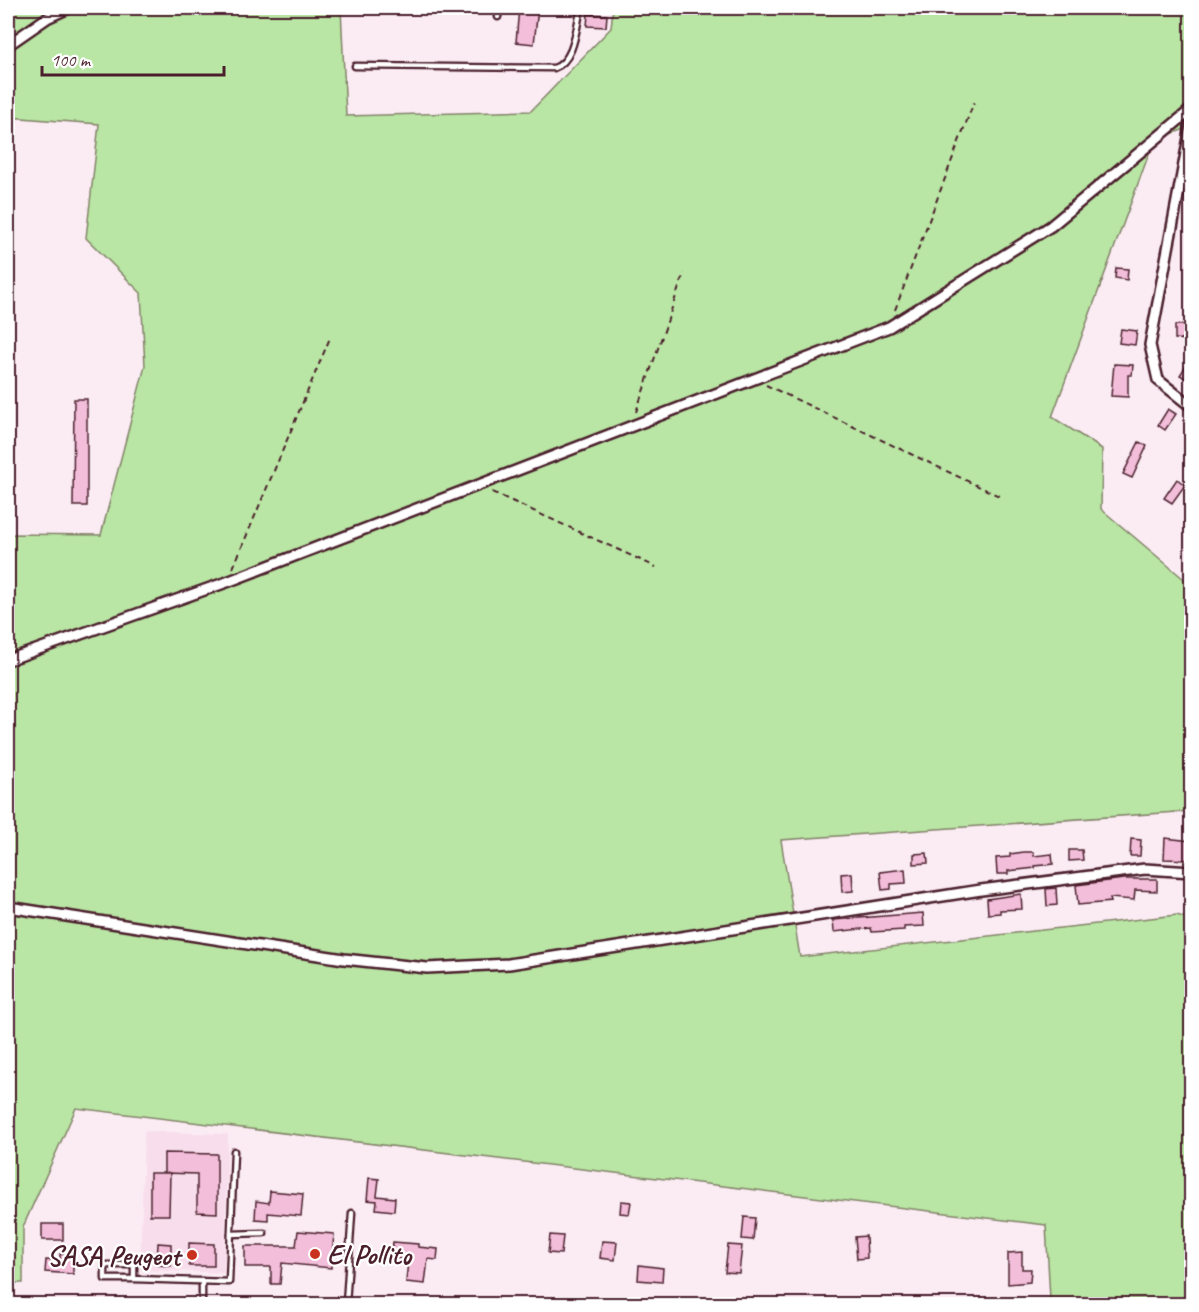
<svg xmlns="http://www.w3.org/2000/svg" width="1199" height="1312" viewBox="0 0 1199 1312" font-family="Caveat,sans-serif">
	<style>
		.built { fill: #f8deec }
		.green { fill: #b9e6a4; stroke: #828268; stroke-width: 1.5 }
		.building { fill: #f2beda; stroke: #4a1f2b; stroke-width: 1.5 }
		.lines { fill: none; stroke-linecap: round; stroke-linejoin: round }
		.service-casing { stroke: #4a1f2b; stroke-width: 9 }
		.minor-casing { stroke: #4a1f2b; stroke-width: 14 }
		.path { stroke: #4a1f2b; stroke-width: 2; stroke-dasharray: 6 4.5; stroke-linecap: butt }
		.service { stroke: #fff; stroke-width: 4.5 }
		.minor { stroke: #fff; stroke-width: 9 }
		.poi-dot { fill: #c8321e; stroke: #fff; stroke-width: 2 }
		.labels { text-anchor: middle; stroke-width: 4.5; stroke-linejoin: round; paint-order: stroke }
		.poi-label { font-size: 28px; font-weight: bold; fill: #4a1f2b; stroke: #fff; text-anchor: start }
	</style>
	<rect width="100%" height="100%" fill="#fbecf4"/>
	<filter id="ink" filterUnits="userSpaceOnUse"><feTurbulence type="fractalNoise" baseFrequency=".0167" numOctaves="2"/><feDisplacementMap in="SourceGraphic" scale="12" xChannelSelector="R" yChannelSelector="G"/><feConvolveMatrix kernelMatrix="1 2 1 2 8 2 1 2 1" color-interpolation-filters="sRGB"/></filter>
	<g filter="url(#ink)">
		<!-- built -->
		<polygon class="built" points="144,1131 228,1134 224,1273 140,1270"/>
		<!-- green -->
		<polygon class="green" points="8,8 341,8 346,116 531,111 611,28 613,8 1191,8 1191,127 1154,140 1052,417 1102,449 1101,509 1191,585 1191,811 781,840 800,957 1177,915 1191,920 1191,1300 1050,1299 1046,1225 76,1108 23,1227 23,1283 8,1283 8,534 101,535 145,366 141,293 86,238 99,124 8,117"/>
		<!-- building -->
		<g class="building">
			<polygon points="519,8 538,8 534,44 516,42"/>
			<polygon points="588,14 607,15 606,27 587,26"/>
			<polygon points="1116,268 1128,269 1127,280 1115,278"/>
			<polygon points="1175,325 1187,325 1187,340 1175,339"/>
			<polygon points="1121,329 1137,331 1135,345 1119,343"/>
			<polygon points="1191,358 1191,375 1188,380 1180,375"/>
			<polygon points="1114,364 1133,365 1132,375 1128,375 1128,397 1111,396"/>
			<polygon points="74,399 87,399 87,506 73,506"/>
			<polygon points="1168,409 1176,414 1165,430 1158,425"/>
			<polygon points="1139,442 1147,446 1132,478 1123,474"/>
			<polygon points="1177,479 1185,485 1172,503 1164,498"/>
			<polygon points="1165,838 1191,841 1191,860 1164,859"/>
			<polygon points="1131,839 1141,840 1140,856 1130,856"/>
			<polygon points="1069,850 1082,850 1083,860 1069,861"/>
			<polygon points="1024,852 1033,852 1034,856 1052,854 1053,864 1035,866 1035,868 1008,871 1008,874 997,874 996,858 1010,857 1010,854"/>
			<polygon points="927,853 928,863 914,864 914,854"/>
			<polygon points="905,869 906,883 891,884 891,889 882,890 880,872"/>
			<polygon points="852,873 853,891 842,892 841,874"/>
			<polygon points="1124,879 1157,879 1157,891 1135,890 1134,900 1110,898 1111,902 1078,905 1076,885"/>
			<polygon points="1056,888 1057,905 1047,906 1046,889"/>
			<polygon points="1021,894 1022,909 1000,910 1000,913 988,914 987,899"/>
			<polygon points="923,913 924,926 904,927 904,930 872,932 871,928 834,932 833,920"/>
			<polygon points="164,1153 217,1154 217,1213 197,1212 197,1174 164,1173"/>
			<polygon points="150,1173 170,1173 169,1215 150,1215"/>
			<polygon points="369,1178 379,1179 377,1196 395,1198 394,1211 376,1209 377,1201 367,1200"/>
			<polygon points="270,1191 303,1194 301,1216 268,1213 268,1220 255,1219 256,1201 269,1203"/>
			<polygon points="621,1201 631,1202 629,1214 620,1213"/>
			<polygon points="744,1217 755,1218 753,1240 742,1239"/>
			<rect x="42" y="1224" width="21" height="16"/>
			<polygon points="298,1231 334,1234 331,1268 282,1263 280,1284 271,1284 271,1267 245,1267 245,1246 296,1246"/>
			<polygon points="550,1235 563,1236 561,1254 548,1253"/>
			<polygon points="866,1236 867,1258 857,1259 855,1237"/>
			<polygon points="602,1241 617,1242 615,1260 600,1258"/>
			<polygon points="393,1242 418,1244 418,1247 438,1249 437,1260 428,1259 425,1284 406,1282 408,1260 391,1258"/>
			<polygon points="158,1243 171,1244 171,1266 157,1265"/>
			<polygon points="189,1243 214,1244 214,1266 189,1266"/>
			<polygon points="728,1245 742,1246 739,1273 725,1272"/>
			<polygon points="1022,1252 1022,1269 1031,1269 1030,1282 1008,1284 1008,1253"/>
			<polygon points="60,1254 73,1255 73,1274 45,1272 46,1260 60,1261"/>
			<polygon points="639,1265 663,1268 662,1282 638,1280"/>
		</g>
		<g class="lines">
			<!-- service casing -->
			<g class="service-casing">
				<g id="service">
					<polyline points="498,17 499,8"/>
					<path d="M 355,66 L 554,68 C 575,61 576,27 581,8"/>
					<polyline points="231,1234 264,1233"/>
					<polyline points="134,1279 105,1279 105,1265 134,1265 134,1279 229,1282 234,1151"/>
					<polyline points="202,1304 202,1281"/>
					<polyline points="346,1304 352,1213"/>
				</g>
			</g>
			<!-- minor casing -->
			<g class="minor-casing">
				<g id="minor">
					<polyline points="8,45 47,18 69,8"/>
					<polyline points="1192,121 1150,345 1158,380 1192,407"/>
					<polyline points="8,660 227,582 889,327 1051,226 1192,109"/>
					<polyline points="8,907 344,959 427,968 509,964 981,890 1145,869 1192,872"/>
				</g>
			</g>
			<!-- path -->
			<g class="path">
				<polyline points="895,310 974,102"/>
				<polyline points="766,385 999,496"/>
				<polyline points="636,412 684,273"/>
				<polyline points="492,492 656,567"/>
				<polyline points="233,568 330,338"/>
			</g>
			<!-- service -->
			<use href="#service" class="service"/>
			<!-- minor -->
			<use href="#minor" class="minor"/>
		</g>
	</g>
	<!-- markers -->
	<g class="poi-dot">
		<circle cx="315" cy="1254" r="6"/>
		<circle cx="192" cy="1255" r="6"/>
	</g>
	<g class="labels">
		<!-- poi labels -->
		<g class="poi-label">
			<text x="327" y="1264">El Pollito</text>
			<text x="180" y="1265" text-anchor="end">SASA Peugeot</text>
		</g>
	</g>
	<!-- margin -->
	<rect width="1199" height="1312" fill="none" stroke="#fff" stroke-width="30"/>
	<rect x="15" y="15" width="1169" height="1282" fill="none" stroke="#4a1f2b" stroke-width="2" filter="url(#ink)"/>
	<!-- scale -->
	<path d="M42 66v9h182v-9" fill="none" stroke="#4a1f2b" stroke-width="3"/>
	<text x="51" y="66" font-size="18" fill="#4a1f2b" stroke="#ffffff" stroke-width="4.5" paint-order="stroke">100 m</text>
</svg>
